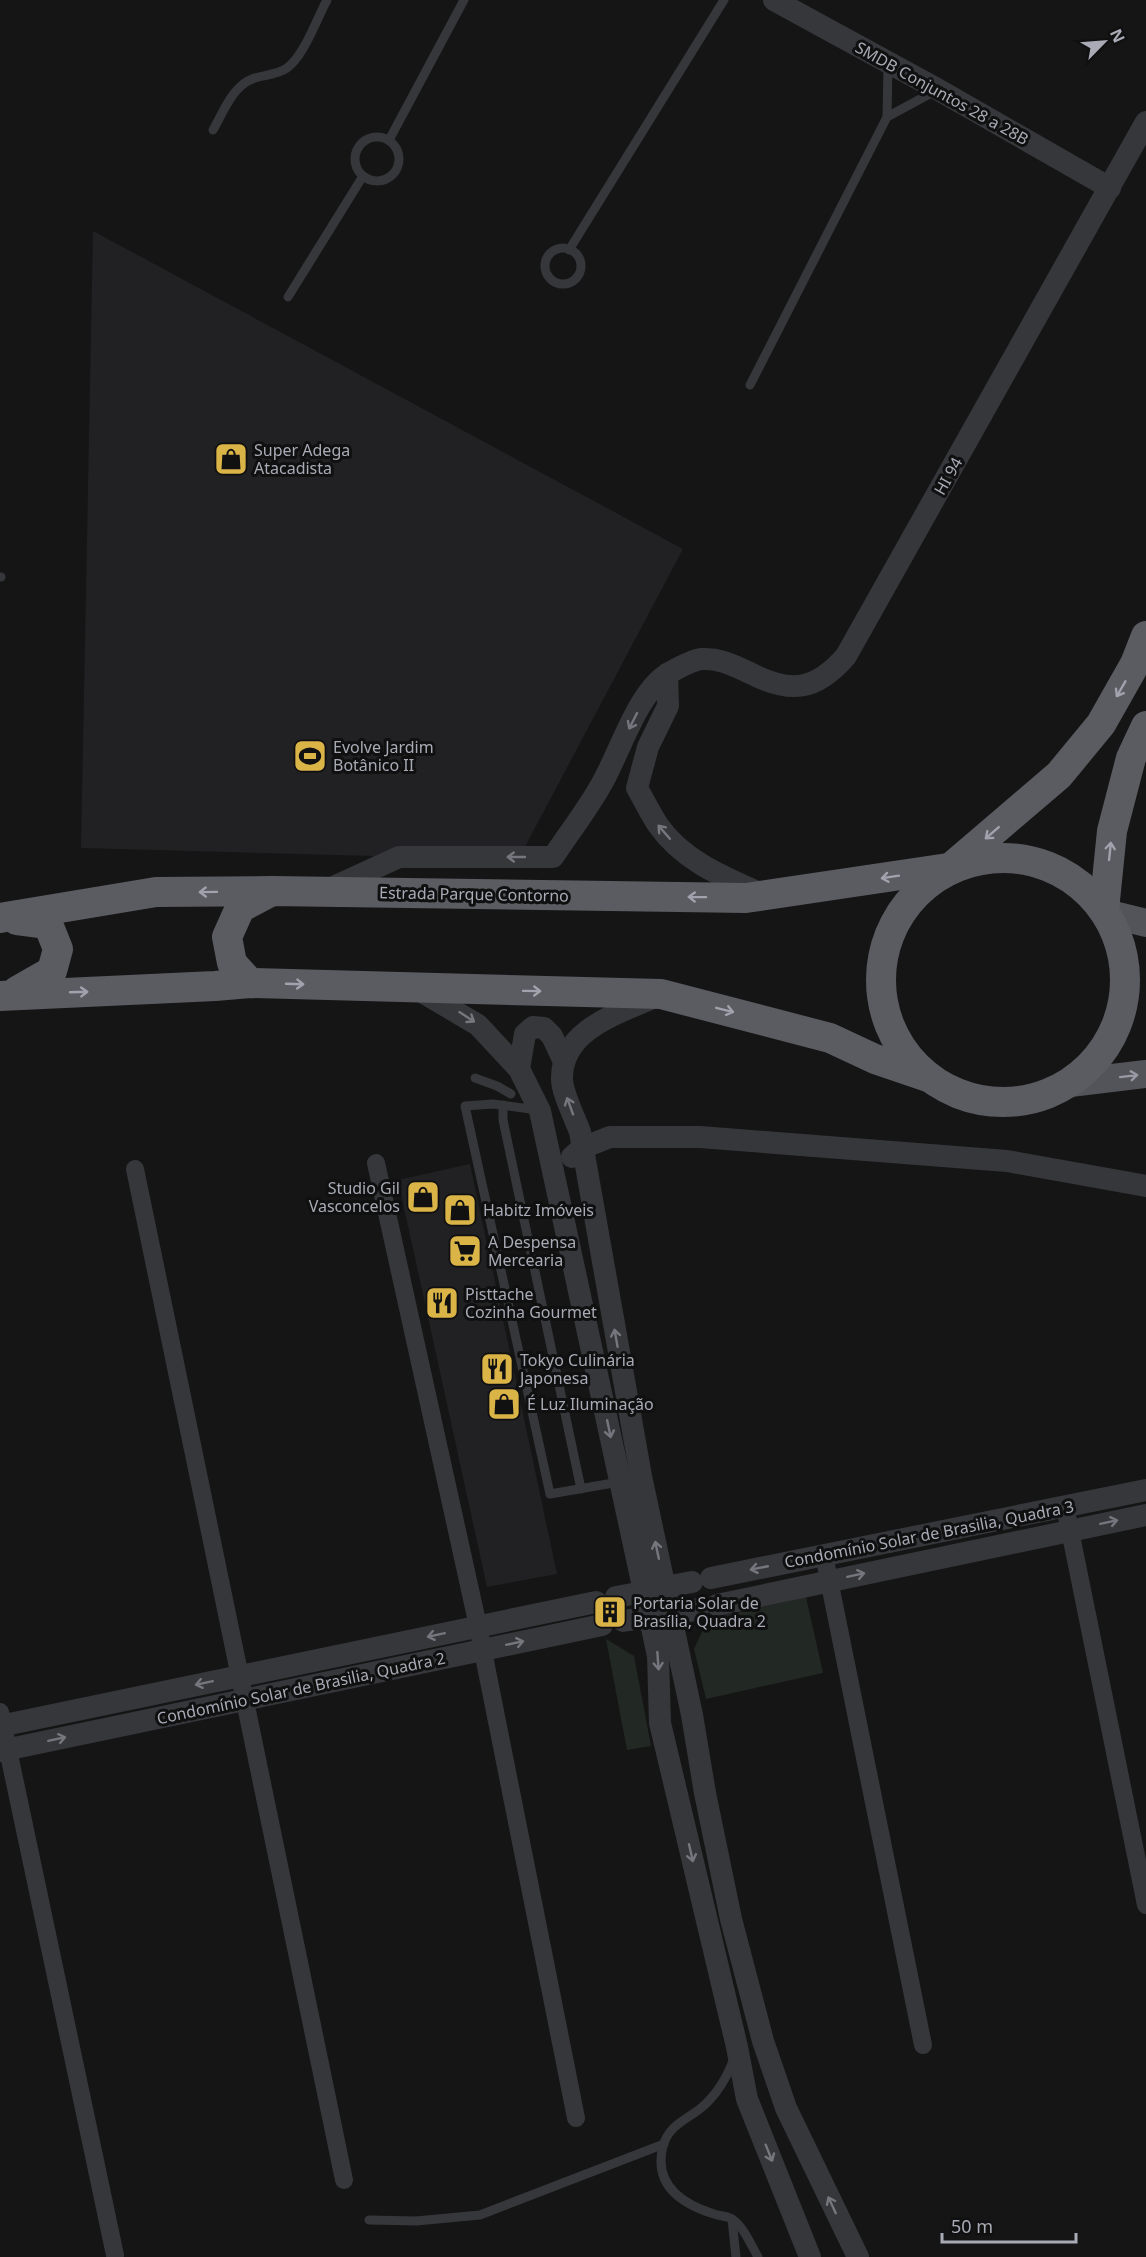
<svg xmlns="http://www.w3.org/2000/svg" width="1146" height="2257" viewBox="0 0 1146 2257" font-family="'Noto Sans',sans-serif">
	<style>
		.built { fill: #212123 }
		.green { fill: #222823 }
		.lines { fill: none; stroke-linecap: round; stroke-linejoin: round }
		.service { stroke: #36373b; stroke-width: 9 }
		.minor { stroke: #36373b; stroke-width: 18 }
		.tertiary { stroke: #36373b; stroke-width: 22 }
		.primary { stroke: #53545a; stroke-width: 28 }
		.trunk { stroke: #5b5c62; stroke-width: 30 }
		.oneway { stroke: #a0a3ad }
		.oneway2 { stroke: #75777e }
		.oneway3 { stroke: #979aa3 }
		.labels { text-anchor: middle; stroke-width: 6; stroke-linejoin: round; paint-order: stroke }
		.street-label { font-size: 16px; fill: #a8abb5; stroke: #101011 }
		.poi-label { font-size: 16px; fill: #a8abb5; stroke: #101011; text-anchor: start }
	</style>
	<rect width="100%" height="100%" fill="#151516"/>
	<!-- built -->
	<g class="built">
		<polygon points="93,231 683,549 518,860 81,848"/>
		<polygon points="470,1164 557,1574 487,1587 398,1180"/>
	</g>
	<!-- green -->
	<g class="green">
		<polygon points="806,1597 823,1673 706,1699 694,1649 708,1619"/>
		<polygon points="606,1639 634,1656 651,1746 627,1750"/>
	</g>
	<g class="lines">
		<!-- service -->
		<g class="service">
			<polyline points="887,117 935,91"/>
			<path d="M 213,130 C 223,113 232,87 252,79 C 263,75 277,75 287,68 C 304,56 317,18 327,0"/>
			<circle cx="377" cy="159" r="22"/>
			<polyline points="389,140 464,0"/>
			<circle cx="563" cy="266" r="18"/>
			<polyline points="569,250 724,0"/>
			<polyline points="288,297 363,176"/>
			<polyline points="750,385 887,117 888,65"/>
			<polyline points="0,577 1,577"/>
			<polyline points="475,1078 497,1086 511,1094"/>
			<polyline points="503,1105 503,1120 581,1489"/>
			<polyline points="538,1110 493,1104 465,1106 550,1494 619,1482"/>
			<path d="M 734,2058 C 728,2076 716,2096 701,2108 C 686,2120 669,2125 663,2146 C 653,2185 682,2204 714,2214 C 720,2216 727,2216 732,2219 C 744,2227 751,2245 758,2257"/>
			<polyline points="732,2219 736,2257"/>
			<polyline points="369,2220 416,2221 480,2215 664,2144"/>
		</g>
		<!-- minor -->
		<g class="minor">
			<polyline points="376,1163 478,1626 576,2118"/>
			<polyline points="135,1169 344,2180"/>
			<polyline points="1065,1506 1146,1905"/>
			<polyline points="824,1555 923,2045"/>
			<polyline points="0,1712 115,2255"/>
		</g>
		<!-- tertiary -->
		<g class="tertiary">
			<polyline points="774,0 937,89 1110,188"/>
			<path d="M 667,674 L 668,706 L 648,747 L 637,788 C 644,800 650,813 658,825 C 683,861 724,877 762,894"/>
			<path d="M 327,890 L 399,857 L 553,857 C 569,833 587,810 601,785 C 620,753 637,692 669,673 C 678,668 692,660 702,659 C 720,658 734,666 750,673 C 790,694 816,691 846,656 L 1146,122"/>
			<polyline points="417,989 478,1025 519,1069 540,1111 658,1656 660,1723 737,2047 747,2099 810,2257"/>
			<path d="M 657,996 C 620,1013 561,1029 562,1079 C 562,1093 575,1118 580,1132 L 641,1476 L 692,1715 L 705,1793 L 731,1919 L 763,2041 L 786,2108 L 858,2257"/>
			<polyline points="519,1069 525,1034 533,1027 544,1028 552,1036 564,1062"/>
			<polyline points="572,1157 582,1148 610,1137 700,1137 1007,1161 1146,1186"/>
			<polyline points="711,1578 1146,1490"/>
			<polyline points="665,1587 692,1582"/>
			<polyline points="616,1597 643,1592"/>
			<polyline points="717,1605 1146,1515"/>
			<polyline points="672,1615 698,1609"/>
			<polyline points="623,1621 649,1617"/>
			<polyline points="0,1726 596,1602"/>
			<polyline points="0,1751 602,1625"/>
		</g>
		<!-- primary -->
		<g class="primary">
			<polyline points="1106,913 1146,923"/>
			<polyline points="1070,1083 1146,1074"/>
		</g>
		<!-- trunk -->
		<g class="trunk">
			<circle cx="1003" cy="980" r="122"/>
			<polyline points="955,864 1059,775 1101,724 1135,664 1146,636"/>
			<polyline points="1104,910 1112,831 1131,758 1146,726"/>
			<polyline points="0,918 156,892 272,891 746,898 948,868"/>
			<polyline points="250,983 232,963 227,937 240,908 272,891"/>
			<polyline points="17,991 52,971 58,949 48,924 17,920"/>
			<polyline points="0,996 215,986 250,983 661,994 830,1038 875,1059 928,1077"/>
		</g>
	</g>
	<!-- one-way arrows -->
	<defs><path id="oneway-shaft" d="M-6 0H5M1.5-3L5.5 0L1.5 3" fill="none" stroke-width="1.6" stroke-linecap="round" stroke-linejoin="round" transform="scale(1.5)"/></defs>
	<g class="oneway">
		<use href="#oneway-shaft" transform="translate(1121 689) rotate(120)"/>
		<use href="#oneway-shaft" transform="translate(992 833) rotate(139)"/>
		<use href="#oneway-shaft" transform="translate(1110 851) rotate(-84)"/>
		<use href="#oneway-shaft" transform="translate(890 877) rotate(171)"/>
		<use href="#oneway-shaft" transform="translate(208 892) rotate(179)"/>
		<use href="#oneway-shaft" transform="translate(697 897) rotate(-179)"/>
		<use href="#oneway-shaft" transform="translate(295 984) rotate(2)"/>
		<use href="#oneway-shaft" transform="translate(532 991) rotate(1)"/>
		<use href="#oneway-shaft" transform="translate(79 992) rotate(-2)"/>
		<use href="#oneway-shaft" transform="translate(725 1010) rotate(14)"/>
	</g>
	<g class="oneway2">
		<use href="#oneway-shaft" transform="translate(633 721) rotate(117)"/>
		<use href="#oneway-shaft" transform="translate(664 832) rotate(-131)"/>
		<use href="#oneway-shaft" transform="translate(516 857) rotate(-180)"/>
		<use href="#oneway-shaft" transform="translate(467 1017) rotate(33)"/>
		<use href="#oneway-shaft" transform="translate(570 1106) rotate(-110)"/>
		<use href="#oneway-shaft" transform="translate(616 1338) rotate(-100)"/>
		<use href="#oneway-shaft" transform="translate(609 1429) rotate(78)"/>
		<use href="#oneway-shaft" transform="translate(1109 1522) rotate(-12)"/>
		<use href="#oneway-shaft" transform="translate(657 1550) rotate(-102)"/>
		<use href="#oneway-shaft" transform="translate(759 1568) rotate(169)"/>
		<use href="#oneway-shaft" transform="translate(856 1575) rotate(-12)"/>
		<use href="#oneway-shaft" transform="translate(436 1635) rotate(168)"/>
		<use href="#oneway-shaft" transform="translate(515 1643) rotate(-12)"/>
		<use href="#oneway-shaft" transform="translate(658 1661) rotate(86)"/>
		<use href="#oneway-shaft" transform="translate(204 1683) rotate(168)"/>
		<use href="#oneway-shaft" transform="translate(57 1739) rotate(-12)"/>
		<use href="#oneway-shaft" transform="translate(691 1853) rotate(77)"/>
		<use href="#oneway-shaft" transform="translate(769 2153) rotate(68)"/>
		<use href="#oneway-shaft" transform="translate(832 2205) rotate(-115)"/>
	</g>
	<use class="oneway3" href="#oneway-shaft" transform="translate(1129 1076) rotate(-7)"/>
	<!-- icons -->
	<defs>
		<g id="shop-square" transform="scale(1.725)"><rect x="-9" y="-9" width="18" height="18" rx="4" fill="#dbb448" stroke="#101011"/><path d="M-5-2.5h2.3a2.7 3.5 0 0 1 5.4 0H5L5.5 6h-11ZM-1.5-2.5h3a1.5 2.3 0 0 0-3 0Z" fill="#111"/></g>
		<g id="stadium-square" transform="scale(1.725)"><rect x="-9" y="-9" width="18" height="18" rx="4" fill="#dbb448" stroke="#101011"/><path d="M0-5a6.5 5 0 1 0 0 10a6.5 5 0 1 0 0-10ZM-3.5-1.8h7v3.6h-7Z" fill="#111"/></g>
		<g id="supermarket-square" transform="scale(1.725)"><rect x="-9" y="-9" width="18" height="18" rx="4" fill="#dbb448" stroke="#101011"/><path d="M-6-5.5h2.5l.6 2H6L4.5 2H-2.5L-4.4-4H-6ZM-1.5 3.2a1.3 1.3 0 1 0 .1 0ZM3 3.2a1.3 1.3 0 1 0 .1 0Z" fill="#111"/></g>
		<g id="restaurant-square" transform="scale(1.725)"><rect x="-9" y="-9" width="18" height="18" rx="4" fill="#dbb448" stroke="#101011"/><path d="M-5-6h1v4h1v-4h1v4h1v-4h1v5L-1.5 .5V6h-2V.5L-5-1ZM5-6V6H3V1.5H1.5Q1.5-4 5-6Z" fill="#111"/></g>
		<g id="building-square" transform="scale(1.725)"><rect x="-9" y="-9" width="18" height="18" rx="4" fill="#dbb448" stroke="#101011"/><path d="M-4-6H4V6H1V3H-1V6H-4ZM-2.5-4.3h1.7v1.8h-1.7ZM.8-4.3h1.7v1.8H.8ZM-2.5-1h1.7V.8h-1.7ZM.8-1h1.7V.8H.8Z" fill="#111"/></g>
	</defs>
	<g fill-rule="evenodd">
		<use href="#shop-square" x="231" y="459"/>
		<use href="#stadium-square" x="310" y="756"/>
		<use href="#shop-square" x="423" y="1197"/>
		<use href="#shop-square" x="460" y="1210"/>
		<use href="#supermarket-square" x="465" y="1251"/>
		<use href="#restaurant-square" x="442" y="1303"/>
		<use href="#restaurant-square" x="497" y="1369"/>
		<use href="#shop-square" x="504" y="1404"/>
		<use href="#building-square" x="610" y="1612"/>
	</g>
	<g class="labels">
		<!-- street labels -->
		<g class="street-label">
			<text transform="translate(942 93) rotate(29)" y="6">SMDB Conjuntos 28 a 28B</text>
			<text transform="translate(948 476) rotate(-61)" y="6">HI 94</text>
			<text transform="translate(474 894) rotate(1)" y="6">Estrada Parque Contorno</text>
			<text transform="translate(929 1534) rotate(-11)" y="6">Condomínio Solar de Brasilia, Quadra 3</text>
			<text transform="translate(301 1688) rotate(-12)" y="6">Condomínio Solar de Brasilia, Quadra 2</text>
		</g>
		<!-- poi labels -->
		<g class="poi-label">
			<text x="254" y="456">Super Adega<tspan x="254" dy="18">Atacadista</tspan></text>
			<text x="333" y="753">Evolve Jardim<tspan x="333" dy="18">Botânico II</tspan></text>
			<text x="400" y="1194" text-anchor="end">Studio Gil<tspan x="400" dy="18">Vasconcelos</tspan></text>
			<text x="483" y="1216">Habitz Imóveis</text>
			<text x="488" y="1248">A Despensa<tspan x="488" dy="18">Mercearia</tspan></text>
			<text x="465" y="1300">Pisttache<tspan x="465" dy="18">Cozinha Gourmet</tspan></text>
			<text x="520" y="1366">Tokyo Culinária<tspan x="520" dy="18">Japonesa</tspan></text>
			<text x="527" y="1410">É Luz Iluminação</text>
			<text x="633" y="1609">Portaria Solar de<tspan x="633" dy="18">Brasília, Quadra 2</tspan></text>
		</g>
	</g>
	<!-- north arrow -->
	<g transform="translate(1104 42) rotate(65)" stroke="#101011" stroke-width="4.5" paint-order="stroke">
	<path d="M0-4.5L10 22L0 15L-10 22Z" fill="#a8abb5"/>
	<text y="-9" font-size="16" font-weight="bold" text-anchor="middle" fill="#a8abb5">N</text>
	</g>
	<!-- scale -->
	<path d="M942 2233v9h134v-9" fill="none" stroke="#a8abb5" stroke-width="3"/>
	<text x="951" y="2233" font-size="18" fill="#a8abb5" stroke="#101011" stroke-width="4.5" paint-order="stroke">50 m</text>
</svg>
